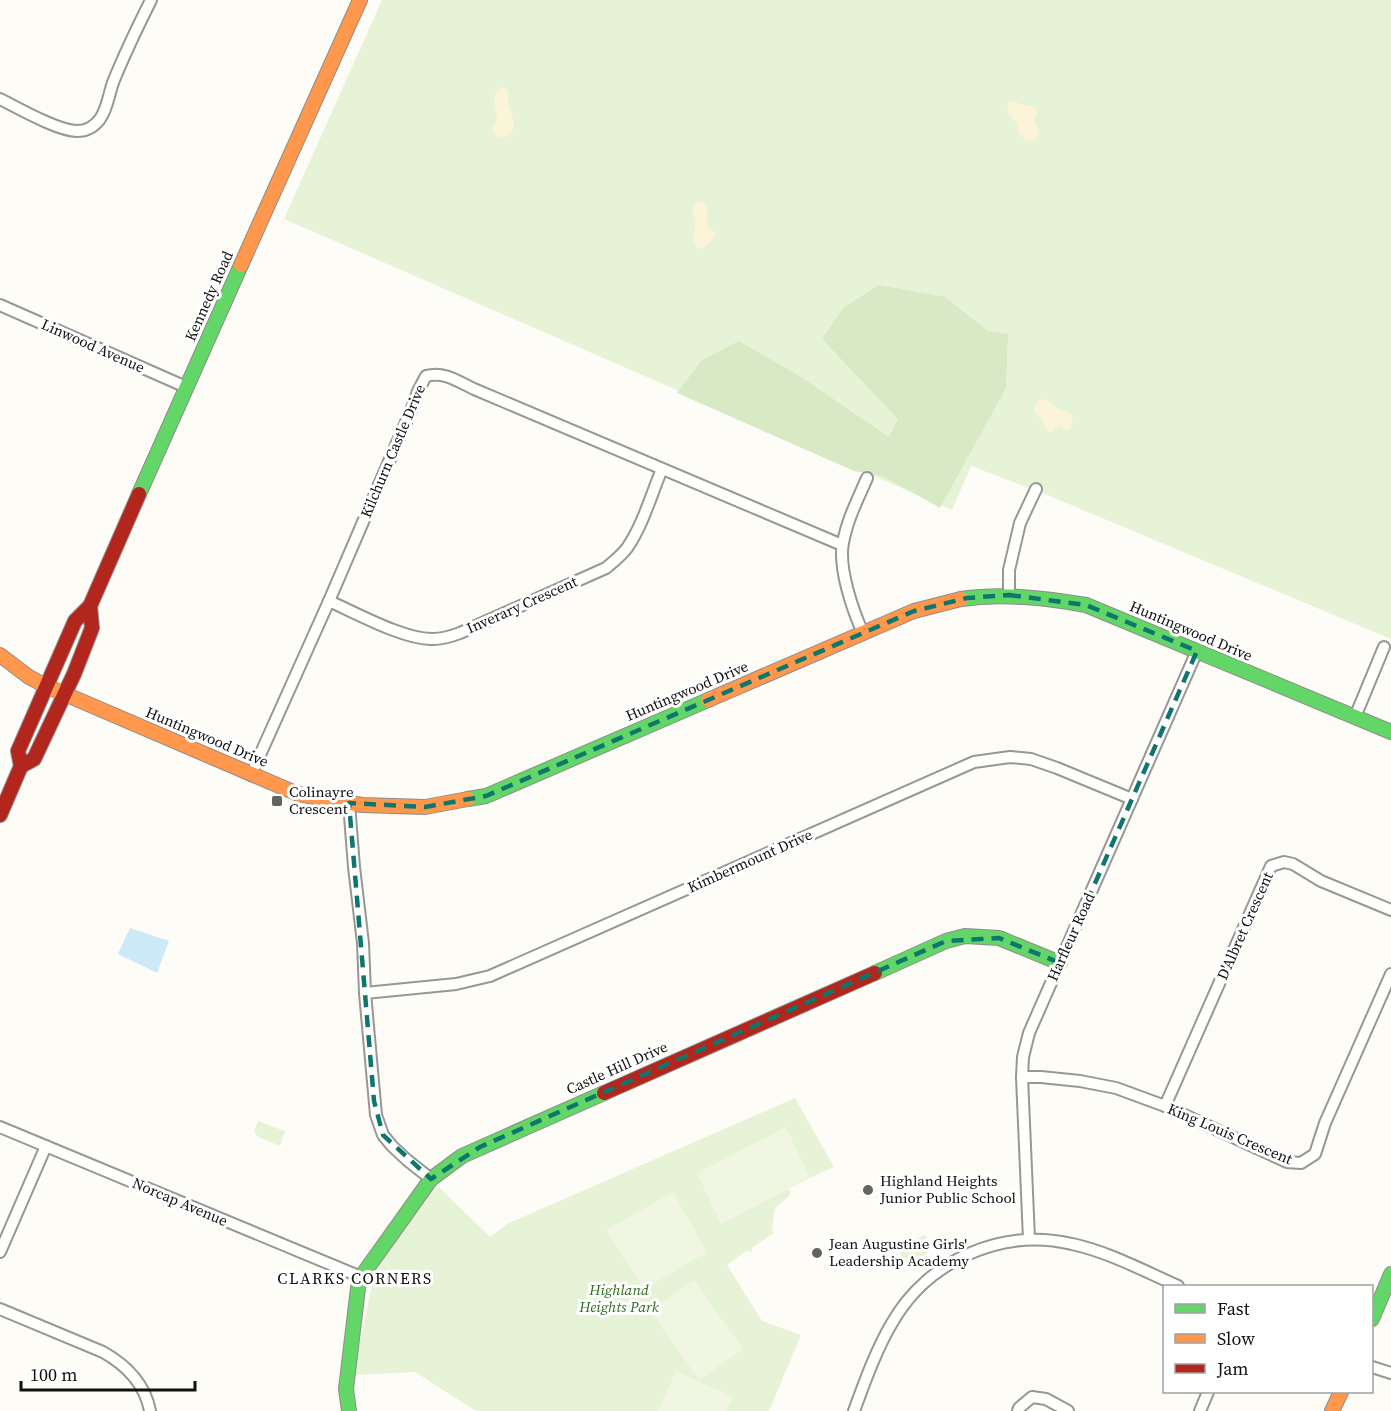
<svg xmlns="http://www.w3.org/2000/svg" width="1391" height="1411" viewBox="0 0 1391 1411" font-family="'Source Serif 4',serif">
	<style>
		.green { fill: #e7f3d7 }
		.forest { fill: #d8eac5 }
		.sand { fill: #fcf4d9 }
		.pitch { fill: #f0f6e1 }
		.water { fill: #cde8f7 }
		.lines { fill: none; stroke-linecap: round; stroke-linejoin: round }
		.street-casing { stroke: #979795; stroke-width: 14 }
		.fast-casing { stroke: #8e8d8b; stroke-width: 16 }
		.slow-casing { stroke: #8e8d8b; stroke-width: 16 }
		.jam-casing { stroke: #8e8d8b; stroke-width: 16 }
		.street { stroke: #fffffe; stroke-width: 10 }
		.fast { stroke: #63d668; stroke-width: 14 }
		.slow { stroke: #ff974d; stroke-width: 14 }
		.jam { stroke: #b3261e; stroke-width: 14 }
		.marked { fill: none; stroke: #0f766e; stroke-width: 4.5; stroke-dasharray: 12 8; stroke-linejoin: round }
		.poi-dot { fill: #646362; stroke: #fff; stroke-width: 2 }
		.labels { text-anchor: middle; stroke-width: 6; stroke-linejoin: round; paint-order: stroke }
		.street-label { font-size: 15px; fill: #111; stroke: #fff }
		.poi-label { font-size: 15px; fill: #111; stroke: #fff; text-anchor: start }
		.park-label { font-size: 15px; font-style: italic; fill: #2f6b1f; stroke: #fff }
		.neighbourhood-label { font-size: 16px; letter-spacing: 1.5px; fill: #111; stroke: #fff }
	</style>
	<rect width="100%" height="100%" fill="#fdfcf7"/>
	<!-- green -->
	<g class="green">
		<polygon points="382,0 1391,0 1391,639 1040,492 971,466 952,510 284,219"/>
		<polygon points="795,1098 834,1167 786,1189 790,1190 791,1192 789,1196 775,1208 772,1229 774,1233 753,1247 751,1253 748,1250 727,1265 762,1321 801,1335 769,1411 476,1411 415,1372 353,1375 373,1280 387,1251 438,1186 490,1237 507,1224"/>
		<polygon points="258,1121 285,1131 280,1146 258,1137 254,1131"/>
		<polygon points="925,1235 932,1249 908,1268 897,1247"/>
	</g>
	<!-- forest -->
	<polygon class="forest" points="879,285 945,297 988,331 1008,334 1006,388 940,508 883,476 854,471 677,393 702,360 739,341 801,377 889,437 898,419 822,339 843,308"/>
	<!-- sand -->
	<g class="sand">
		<path d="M 504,87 L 508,91 C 508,92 508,100 508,101 C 509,113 522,128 506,136 C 500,138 497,137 493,133 L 492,130 L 497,116 L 494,99 L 497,90 Z"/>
		<path d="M 1011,101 C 1016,101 1018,103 1022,105 C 1028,107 1031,104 1036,108 L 1037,113 L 1034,120 L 1039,134 L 1035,140 L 1027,141 L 1018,133 L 1018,123 C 1010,116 1006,115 1008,103 Z"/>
		<polygon points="697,202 703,202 707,209 707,227 714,231 715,234 713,239 702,249 696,247 693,238 696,220 692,211 693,206"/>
		<polygon points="1042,399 1049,401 1057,408 1070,413 1073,418 1071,428 1066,430 1059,426 1052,432 1046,431 1042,419 1036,414 1034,410 1037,402"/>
	</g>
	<!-- pitch -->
	<g class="pitch">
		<polygon points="786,1127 810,1178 721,1224 697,1173"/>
		<polygon points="673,1192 707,1252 644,1289 606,1230"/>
		<polygon points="694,1280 743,1349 699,1380 651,1311"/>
		<polygon points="676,1371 733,1397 727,1411 658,1411"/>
	</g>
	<!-- water -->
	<polygon class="water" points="130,928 169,941 157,973 118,954"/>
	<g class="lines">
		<!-- street casing -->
		<g class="street-casing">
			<g id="street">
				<path d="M 0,99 C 18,108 58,131 77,131 C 86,131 94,127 100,119 C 108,108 109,92 114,80 C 125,53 138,26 151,0"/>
				<polyline points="0,305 186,387"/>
				<polyline points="1009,595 1009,570 1020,523 1036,489"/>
				<path d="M 329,601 C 356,613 405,640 433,639 C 443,639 452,636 460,633 L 606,568 C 613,562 621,556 627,548 C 643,525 651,495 662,469"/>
				<path d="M 863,633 C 853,611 838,568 843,543 C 847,520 858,499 867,478"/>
				<polyline points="1355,717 1384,647"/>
				<path d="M 251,775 L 329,601 L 415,401 L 418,391 L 426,376 C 444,371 457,381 474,389 L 842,545"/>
				<polyline points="349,803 354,867 363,943 365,993 376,1115 383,1135 392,1146 407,1160 431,1179"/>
				<polyline points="365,993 456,984 490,976 974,762 1010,757 1031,759 1057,768 1132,799"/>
				<polyline points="1022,1077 1041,1077 1080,1081 1116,1088 1165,1106 1287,1162 1301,1163 1315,1154 1325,1123 1391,974"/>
				<polyline points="1165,1106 1271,866 1284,862 1293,864 1321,881 1391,910"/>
				<polyline points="0,1127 361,1277"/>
				<polyline points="1029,1239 1022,1077 1023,1057 1029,1033 1197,651"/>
				<polyline points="0,1252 46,1146"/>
				<path d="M 0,1309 L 103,1352 C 126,1365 145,1384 150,1411"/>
				<polyline points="1372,1367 1391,1373"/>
				<path d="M 854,1411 C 865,1381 876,1350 892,1323 C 927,1261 1002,1227 1072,1244 C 1109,1252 1144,1271 1178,1286"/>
				<polyline points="1018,1411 1019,1408 1032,1397 1046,1399 1068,1411"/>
				<polyline points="1200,1411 1208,1392"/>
			</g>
		</g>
		<!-- fast casing -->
		<g class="fast-casing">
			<g id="fast">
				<polyline points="139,494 241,265"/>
				<path d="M 961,599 C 1003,593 1045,598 1086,605 L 1391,732"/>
				<polyline points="468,799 486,796 708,700"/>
				<polyline points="875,973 946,941 965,936 999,938 1060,963"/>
				<polyline points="1372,1319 1391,1274"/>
				<polyline points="349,1411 346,1389 358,1288 361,1277 431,1179 462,1156 604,1093"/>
			</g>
		</g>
		<!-- slow casing -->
		<g class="slow-casing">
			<g id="slow">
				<polyline points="241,265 360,0"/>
				<polyline points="0,655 29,677 46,686 298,794 362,805 425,807 468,799"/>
				<polyline points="708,700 914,611 961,599"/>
				<polyline points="1332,1411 1341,1392"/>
			</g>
		</g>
		<!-- jam casing -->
		<g class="jam-casing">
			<g id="jam">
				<polyline points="21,766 34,759 74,674 92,628 90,606"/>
				<polyline points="0,815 21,766 18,751 75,621 90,606 139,494"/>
				<polyline points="604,1093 875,973"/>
			</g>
		</g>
		<!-- street -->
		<use href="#street" class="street"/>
		<!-- fast -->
		<use href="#fast" class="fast"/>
		<!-- slow -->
		<use href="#slow" class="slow"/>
		<!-- jam -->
		<use href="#jam" class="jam"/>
	</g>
	<!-- marked area -->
	<path class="marked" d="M 1009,595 L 1086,605 L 1197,651 L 1060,963 L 999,938 L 946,941 L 480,1147 L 431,1179 L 383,1135 L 374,1101 L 349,803 L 425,807 L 486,796 L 914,611 L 967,598 Z"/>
	<!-- markers -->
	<g class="poi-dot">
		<rect x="271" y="795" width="12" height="12" rx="3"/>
		<circle cx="868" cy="1190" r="6"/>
		<circle cx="817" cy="1253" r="6"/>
	</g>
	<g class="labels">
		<!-- street labels -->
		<g class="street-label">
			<text transform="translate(209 296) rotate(-66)" y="5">Kennedy Road</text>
			<text transform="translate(93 346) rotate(24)" y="5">Linwood Avenue</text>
			<text transform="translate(393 451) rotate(-67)" y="5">Kilchurn Castle Drive</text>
			<text transform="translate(522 605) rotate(-24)" y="5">Inverary Crescent</text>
			<text transform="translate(1191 631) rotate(23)" y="5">Huntingwood Drive</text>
			<text transform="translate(687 691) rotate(-23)" y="5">Huntingwood Drive</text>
			<text transform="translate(207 737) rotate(23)" y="5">Huntingwood Drive</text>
			<text transform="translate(750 861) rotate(-24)" y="5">Kimbermount Drive</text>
			<text transform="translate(1245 926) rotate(-66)" y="5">D'Albret Crescent</text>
			<text transform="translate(1071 937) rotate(-66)" y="5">Harfleur Road</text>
			<text transform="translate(617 1068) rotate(-24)" y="5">Castle Hill Drive</text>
			<text transform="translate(1230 1134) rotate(23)" y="5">King Louis Crescent</text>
			<text transform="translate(180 1202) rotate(23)" y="5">Norcap Avenue</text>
		</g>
		<!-- poi labels -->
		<g class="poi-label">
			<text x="289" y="797">Colinayre<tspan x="289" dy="17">Crescent</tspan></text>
			<text x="880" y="1186">Highland Heights<tspan x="880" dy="17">Junior Public School</tspan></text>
			<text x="829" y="1249">Jean Augustine Girls'<tspan x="829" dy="17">Leadership Academy</tspan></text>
		</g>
		<!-- park labels -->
		<g class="park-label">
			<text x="619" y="1295">Highland<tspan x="619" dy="17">Heights Park</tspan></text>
		</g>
		<!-- neighbourhood labels -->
		<g class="neighbourhood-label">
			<text x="355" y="1284">CLARKS CORNERS</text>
		</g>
	</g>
	<!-- legend -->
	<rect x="1163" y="1285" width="210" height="108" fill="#ffffff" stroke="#a0a0a0" stroke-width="1.5"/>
	<rect x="1175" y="1304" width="30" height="9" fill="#63d668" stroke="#a0a0a0" stroke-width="1.5"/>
	<text x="1217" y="1315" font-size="18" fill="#111111">Fast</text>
	<rect x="1175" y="1334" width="30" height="9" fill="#ff974d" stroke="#a0a0a0" stroke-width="1.5"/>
	<text x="1217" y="1345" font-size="18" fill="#111111">Slow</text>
	<rect x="1175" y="1364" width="30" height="9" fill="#b3261e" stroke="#a0a0a0" stroke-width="1.5"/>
	<text x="1217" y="1375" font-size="18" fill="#111111">Jam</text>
	<!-- scale -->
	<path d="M21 1381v9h174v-9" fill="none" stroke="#111111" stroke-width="3"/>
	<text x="30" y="1381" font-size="18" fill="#111111" stroke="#ffffff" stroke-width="4.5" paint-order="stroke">100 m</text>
</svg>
